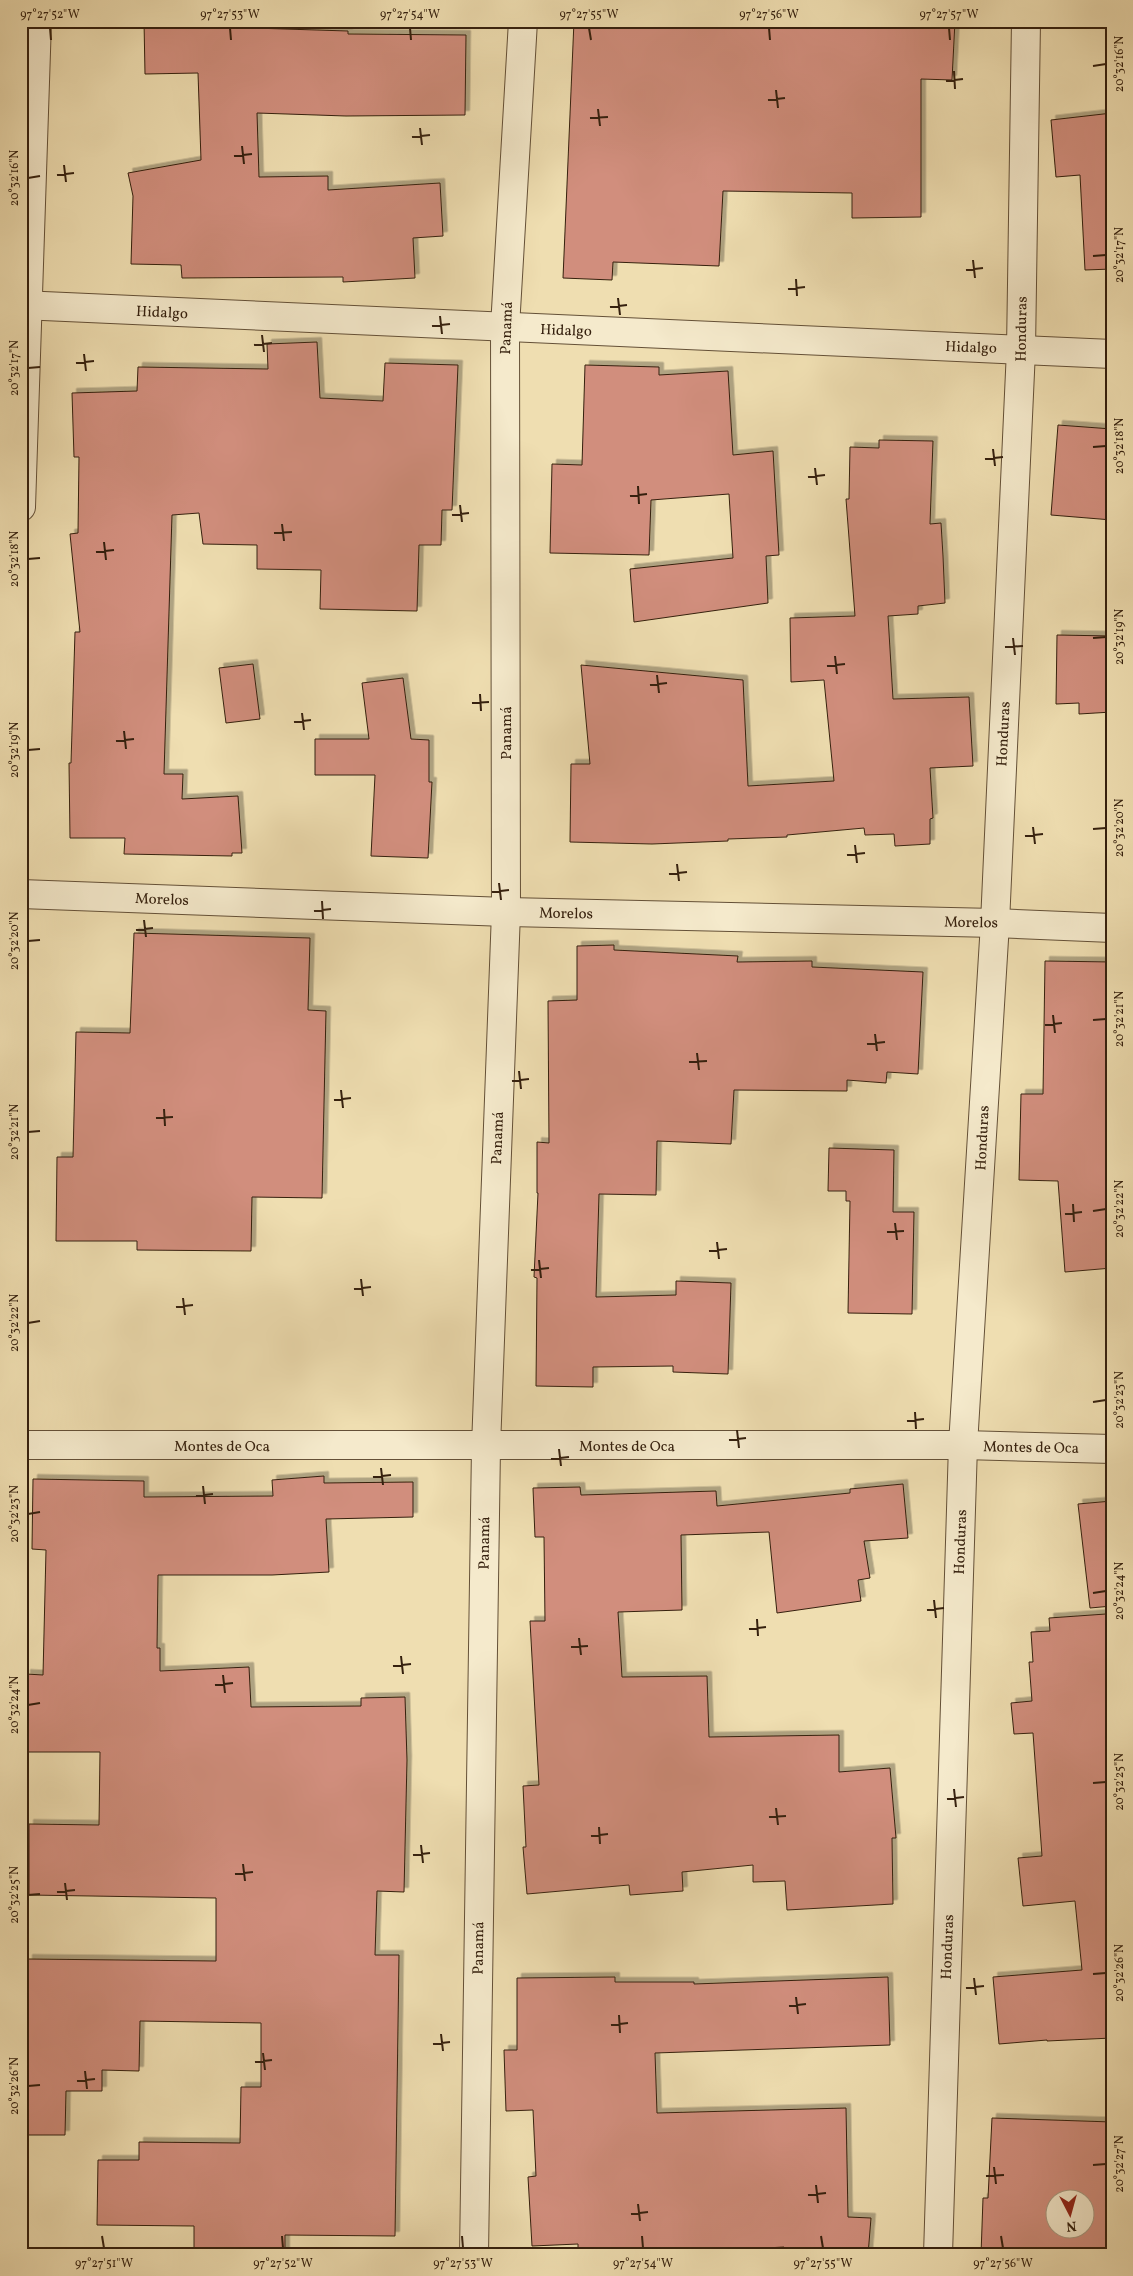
<svg xmlns="http://www.w3.org/2000/svg" width="1133" height="2276" viewBox="0 0 1133 2276" font-family="Vollkorn,serif">
	<style>
		.building { fill: #d18e7d; stroke: #35200e; fill-rule: evenodd; filter: url(#shadow) }
		.lines { fill: none; stroke-linecap: round; stroke-linejoin: round }
		.street-casing { stroke: #645037; stroke-width: 30 }
		.street { stroke: #f5eacc; stroke-width: 28 }
		.ticks { fill: none; stroke: #35200e; stroke-width: 2 }
		.labels { text-anchor: middle; stroke-width: 4; stroke-linejoin: round; paint-order: stroke }
		.street-label { font-size: 15px; fill: #35200e; stroke: #f5eacc }
		.neatline { fill: none; stroke: #35200e; stroke-width: 2 }
		.ticks-label { font-size: 12px; text-anchor: middle; fill: #35200e }
	</style>
	<defs>
		<filter id="shadow"><feDropShadow dx="4.5" dy="-4.5" stdDeviation="0" flood-color="#0004"/></filter>
	</defs>
	<rect width="100%" height="100%" fill="#efdeb1"/>
	<filter id="stains"><feTurbulence type="fractalNoise" baseFrequency=".004" numOctaves="4"/><feColorMatrix values="0 0 0 0 .2 0 0 0 0 .09 0 0 0 0 .02 0 0 0 .5 -.17"/></filter>
	<radialGradient id="worn" r=".72"><stop offset=".6" stop-color="#630" stop-opacity="0"/><stop offset="1" stop-color="#630" stop-opacity=".3"/></radialGradient>
	<!-- building -->
	<g class="building">
		<polygon points="144,21 221,21 221,27 348,31 348,34 466,35 465,115 346,116 257,113 259,177 328,176 328,190 440,183 443,236 413,238 415,278 343,282 343,277 182,278 181,265 131,264 133,196 128,173 201,160 198,73 145,74"/>
		<polygon points="574,21 955,21 952,80 921,79 921,217 852,218 852,193 723,191 719,266 613,262 612,280 563,278"/>
		<polygon points="1112,113 1112,269 1085,270 1080,175 1056,177 1051,120"/>
		<polygon points="317,342 320,398 383,401 385,363 458,365 452,510 442,510 441,545 419,545 417,611 320,609 321,570 257,569 257,545 203,544 199,513 172,515 164,774 183,774 182,799 238,796 242,853 232,853 232,856 124,854 125,838 70,838 69,763 71,763 75,632 80,632 70,534 78,533 79,457 74,457 72,393 137,391 138,367 268,369 267,344"/>
		<polygon points="585,365 659,367 659,375 728,371 733,455 773,451 779,555 766,556 768,603 634,622 630,569 733,558 729,494 651,500 649,555 550,553 552,464 582,465"/>
		<polygon points="1058,425 1112,429 1112,520 1051,515"/>
		<polygon points="879,440 933,441 930,524 941,523 943,556 945,603 918,606 918,614 888,616 893,699 969,697 973,766 930,768 933,818 930,819 930,844 895,846 894,834 865,835 864,828 787,835 787,837 728,839 728,841 652,844 570,842 571,764 590,764 581,665 743,680 748,786 834,781 824,680 791,682 790,618 855,616 846,499 849,499 850,447 879,448"/>
		<polygon points="1057,635 1112,636 1112,712 1079,714 1079,703 1056,704"/>
		<polygon points="253,664 260,719 226,723 219,668"/>
		<polygon points="403,678 411,739 429,740 429,782 432,782 428,858 371,856 375,775 315,775 315,739 369,739 362,683"/>
		<polygon points="134,933 310,938 308,1010 326,1011 322,1198 252,1197 251,1251 137,1250 137,1241 56,1241 57,1157 73,1157 76,1032 130,1033"/>
		<polygon points="614,945 614,950 738,956 737,962 812,961 812,967 923,972 918,1074 887,1072 886,1083 847,1080 847,1091 734,1090 731,1144 657,1141 656,1195 599,1194 596,1297 676,1295 676,1281 731,1283 728,1374 673,1372 673,1366 593,1367 593,1387 536,1386 537,1278 534,1277 538,1193 537,1193 537,1142 549,1143 548,1001 577,1000 577,946"/>
		<polygon points="1045,961 1112,962 1112,1268 1065,1272 1058,1181 1019,1180 1021,1094 1043,1094"/>
		<polygon points="829,1148 894,1150 893,1212 914,1212 912,1314 848,1313 850,1201 846,1201 846,1191 828,1191"/>
		<polygon points="324,1476 324,1483 413,1482 413,1517 326,1519 329,1572 272,1575 158,1575 157,1648 160,1648 160,1671 249,1667 251,1707 361,1706 361,1698 405,1697 407,1760 404,1892 377,1891 375,1955 399,1955 395,2236 285,2235 285,2255 194,2255 194,2226 97,2225 98,2160 139,2160 139,2142 240,2143 241,2087 261,2087 261,2023 140,2021 139,2071 102,2070 102,2091 66,2091 65,2135 25,2135 28,1959 216,1961 216,1898 29,1895 29,1824 99,1825 100,1752 26,1752 26,1674 43,1675 46,1550 32,1549 33,1479 144,1481 144,1497 273,1496 272,1480"/>
		<polygon points="903,1484 908,1538 864,1541 870,1578 858,1580 861,1601 777,1613 769,1532 681,1535 682,1610 618,1612 622,1677 707,1676 709,1737 839,1735 839,1772 890,1768 896,1838 892,1838 893,1904 787,1910 785,1881 753,1882 753,1865 682,1872 683,1891 630,1895 629,1885 527,1894 523,1847 526,1847 523,1786 539,1785 530,1621 545,1621 544,1537 535,1537 533,1488 580,1487 581,1495 716,1491 717,1506 850,1493 850,1489"/>
		<polygon points="1112,1501 1112,1606 1090,1608 1078,1504"/>
		<polygon points="1106,1614 1112,1697 1112,2038 1047,2041 1047,2040 999,2044 993,1977 1082,1970 1075,1901 1023,1906 1018,1858 1042,1856 1033,1733 1014,1734 1011,1703 1032,1701 1029,1662 1033,1662 1031,1632 1050,1631 1049,1618"/>
		<polygon points="615,1977 615,1982 694,1982 694,1984 888,1977 890,2045 655,2053 657,2113 846,2108 848,2217 871,2218 868,2255 783,2255 784,2247 694,2252 694,2255 578,2255 578,2244 532,2246 528,2177 536,2176 533,2110 506,2111 504,2050 517,2050 517,1978"/>
		<path d="M 992,2118 L 1112,2122 L 1112,2255 L 981,2255 L 983,2198 L 988,2198 ZM 1056,2198 L 1086,2198 L 1086,2228 L 1056,2228 Z"/>
	</g>
	<g class="lines">
		<!-- street casing -->
		<g class="street-casing">
			<g id="street">
				<polyline points="21,305 1112,354"/>
				<polyline points="21,507 37,21"/>
				<polyline points="21,894 506,912 995,923 1112,928"/>
				<polyline points="21,1445 963,1445 1112,1449"/>
				<polyline points="474,2255 486,1447 506,912 505,327 523,21"/>
				<polyline points="938,2255 963,1445 995,923 1021,350 1026,21"/>
			</g>
		</g>
		<!-- street -->
		<use href="#street" class="street"/>
	</g>
	<!-- ticks -->
	<path class="ticks" d="M 50,28 L 51,40M 230,28 L 231,40M 410,28 L 411,40M 589,28 L 591,40M 769,28 L 770,40M 949,28 L 950,40M 1093,66 L 1106,64M 954,71 L 955,89M 946,81 L 963,79M 776,90 L 778,108M 768,100 L 785,98M 598,109 L 600,126M 590,118 L 608,117M 420,128 L 422,145M 412,137 L 430,135M 242,146 L 244,164M 234,156 L 252,154M 64,165 L 66,182M 57,175 L 74,173M 28,178 L 40,176M 1093,256 L 1106,255M 973,260 L 975,278M 966,270 L 983,268M 796,279 L 797,296M 788,289 L 805,287M 618,298 L 620,315M 610,307 L 627,305M 440,316 L 442,334M 432,326 L 450,324M 262,335 L 264,352M 254,345 L 272,343M 84,354 L 86,371M 76,363 L 94,361M 28,368 L 40,367M 1093,447 L 1106,446M 993,449 L 995,466M 985,459 L 1003,457M 815,468 L 817,485M 808,477 L 825,475M 638,486 L 639,504M 630,496 L 647,494M 460,505 L 462,522M 452,515 L 469,513M 282,524 L 284,541M 274,533 L 292,532M 104,542 L 106,560M 96,552 L 114,550M 28,559 L 40,558M 1013,638 L 1015,655M 1093,638 L 1106,637M 1005,647 L 1023,646M 835,656 L 837,674M 827,666 L 845,664M 657,675 L 659,693M 650,685 L 667,683M 480,694 L 481,711M 472,703 L 489,702M 302,713 L 304,730M 294,722 L 311,720M 124,731 L 126,749M 116,741 L 134,739M 28,750 L 40,749M 1033,827 L 1035,844M 1093,829 L 1106,828M 1025,836 L 1043,834M 855,845 L 857,863M 847,855 L 865,853M 677,864 L 679,881M 669,874 L 687,872M 499,883 L 501,900M 492,892 L 509,890M 322,901 L 323,919M 314,911 L 331,909M 144,920 L 146,937M 136,930 L 153,928M 28,941 L 40,940M 1053,1015 L 1055,1033M 1093,1020 L 1106,1019M 1045,1025 L 1062,1023M 875,1034 L 877,1051M 867,1044 L 885,1042M 697,1053 L 699,1070M 689,1062 L 707,1061M 519,1071 L 521,1089M 512,1081 L 529,1079M 341,1090 L 343,1108M 334,1100 L 351,1098M 164,1109 L 165,1126M 156,1118 L 173,1117M 28,1132 L 40,1131M 1073,1204 L 1074,1222M 1093,1211 L 1106,1209M 1065,1214 L 1082,1212M 895,1223 L 897,1240M 887,1232 L 904,1231M 717,1242 L 719,1259M 709,1251 L 727,1249M 539,1260 L 541,1278M 531,1270 L 549,1268M 361,1279 L 363,1296M 354,1289 L 371,1287M 183,1298 L 185,1315M 176,1307 L 193,1305M 28,1323 L 40,1321M 1093,1402 L 1106,1400M 915,1412 L 916,1429M 907,1421 L 924,1419M 737,1430 L 739,1448M 729,1440 L 746,1438M 559,1449 L 561,1466M 551,1459 L 569,1457M 381,1468 L 383,1485M 373,1477 L 391,1475M 203,1486 L 205,1504M 196,1496 L 213,1494M 28,1514 L 40,1512M 1093,1593 L 1106,1591M 934,1600 L 936,1618M 927,1610 L 944,1608M 757,1619 L 758,1636M 749,1629 L 766,1627M 579,1638 L 581,1655M 571,1647 L 588,1646M 401,1656 L 403,1674M 393,1666 L 411,1664M 223,1675 L 225,1693M 215,1685 L 233,1683M 28,1705 L 40,1703M 1093,1783 L 1106,1782M 954,1789 L 956,1807M 947,1799 L 964,1797M 776,1808 L 778,1825M 769,1817 L 786,1816M 599,1827 L 600,1844M 591,1836 L 608,1834M 421,1845 L 423,1863M 413,1855 L 430,1853M 243,1864 L 245,1881M 235,1874 L 253,1872M 65,1883 L 67,1900M 57,1892 L 75,1890M 28,1895 L 40,1894M 1093,1974 L 1106,1973M 974,1978 L 976,1995M 966,1988 L 984,1986M 796,1997 L 798,2014M 789,2006 L 806,2004M 619,2015 L 620,2033M 611,2025 L 628,2023M 441,2034 L 443,2051M 433,2044 L 450,2042M 263,2053 L 265,2070M 255,2062 L 272,2060M 85,2071 L 87,2089M 77,2081 L 95,2079M 28,2086 L 40,2085M 1093,2165 L 1106,2164M 994,2167 L 996,2184M 986,2176 L 1004,2175M 816,2185 L 818,2203M 808,2195 L 826,2193M 638,2204 L 640,2221M 631,2214 L 648,2212M 102,2236 L 104,2248M 282,2236 L 283,2248M 462,2236 L 463,2248M 642,2236 L 643,2248M 821,2236 L 823,2248M 1001,2236 L 1003,2248"/>
	<g class="labels">
		<!-- street labels -->
		<g class="street-label">
			<text transform="translate(162 312) rotate(3)" y="5">Hidalgo</text>
			<text transform="translate(506 328) rotate(-88)" y="5">Panamá</text>
			<text transform="translate(1021 329) rotate(-89)" y="5">Honduras</text>
			<text transform="translate(566 330) rotate(2)" y="5">Hidalgo</text>
			<text transform="translate(971 347) rotate(2)" y="5">Hidalgo</text>
			<text transform="translate(506 733) rotate(-90)" y="5">Panamá</text>
			<text transform="translate(1003 734) rotate(-87)" y="5">Honduras</text>
			<text transform="translate(162 899) rotate(2)" y="5">Morelos</text>
			<text transform="translate(566 913) rotate(1)" y="5">Morelos</text>
			<text transform="translate(971 922) rotate(1)" y="5">Morelos</text>
			<text transform="translate(497 1138) rotate(-88)" y="5">Panamá</text>
			<text transform="translate(982 1138) rotate(-87)" y="5">Honduras</text>
			<text x="222" y="1451">Montes de Oca</text>
			<text x="627" y="1451">Montes de Oca</text>
			<text transform="translate(1031 1447) rotate(1)" y="5">Montes de Oca</text>
			<text transform="translate(960 1542) rotate(-88)" y="5">Honduras</text>
			<text transform="translate(484 1543) rotate(-89)" y="5">Panamá</text>
			<text transform="translate(947 1947) rotate(-88)" y="5">Honduras</text>
			<text transform="translate(478 1948) rotate(-89)" y="5">Panamá</text>
		</g>
	</g>
	<!-- margin -->
	<rect width="1133" height="2276" fill="none" stroke="#efdeb1" stroke-width="55"/>
	<!-- north arrow -->
	<g transform="translate(1070 2214) rotate(174)"><circle r="24" fill="#f5eacc" stroke="#a89980"/>
	<path d="M0-4L9 19L0 12L-9 19Z" fill="#8f2418"/>
	<text y="-8" font-size="14" font-weight="bold" text-anchor="middle" fill="#35200e">N</text>
	</g>
	<rect x="28" y="28" width="1078" height="2220" class="neatline"/>
	<g class="ticks-label">
		<text x="50" y="18">97°27'52"W</text>
		<text x="230" y="18">97°27'53"W</text>
		<text x="410" y="18">97°27'54"W</text>
		<text x="589" y="18">97°27'55"W</text>
		<text x="769" y="18">97°27'56"W</text>
		<text x="949" y="18">97°27'57"W</text>
		<text transform="translate(1119 64) rotate(-90)" y="4">20°32'16"N</text>
		<text transform="translate(14 178) rotate(-90)" y="4">20°32'16"N</text>
		<text transform="translate(1119 255) rotate(-90)" y="4">20°32'17"N</text>
		<text transform="translate(14 368) rotate(-90)" y="4">20°32'17"N</text>
		<text transform="translate(1119 446) rotate(-90)" y="4">20°32'18"N</text>
		<text transform="translate(14 559) rotate(-90)" y="4">20°32'18"N</text>
		<text transform="translate(1119 637) rotate(-90)" y="4">20°32'19"N</text>
		<text transform="translate(14 750) rotate(-90)" y="4">20°32'19"N</text>
		<text transform="translate(1119 828) rotate(-90)" y="4">20°32'20"N</text>
		<text transform="translate(14 941) rotate(-90)" y="4">20°32'20"N</text>
		<text transform="translate(1119 1019) rotate(-90)" y="4">20°32'21"N</text>
		<text transform="translate(14 1132) rotate(-90)" y="4">20°32'21"N</text>
		<text transform="translate(1119 1209) rotate(-90)" y="4">20°32'22"N</text>
		<text transform="translate(14 1323) rotate(-90)" y="4">20°32'22"N</text>
		<text transform="translate(1119 1400) rotate(-90)" y="4">20°32'23"N</text>
		<text transform="translate(14 1514) rotate(-90)" y="4">20°32'23"N</text>
		<text transform="translate(1119 1591) rotate(-90)" y="4">20°32'24"N</text>
		<text transform="translate(14 1705) rotate(-90)" y="4">20°32'24"N</text>
		<text transform="translate(1119 1782) rotate(-90)" y="4">20°32'25"N</text>
		<text transform="translate(14 1895) rotate(-90)" y="4">20°32'25"N</text>
		<text transform="translate(1119 1973) rotate(-90)" y="4">20°32'26"N</text>
		<text transform="translate(14 2086) rotate(-90)" y="4">20°32'26"N</text>
		<text transform="translate(1119 2164) rotate(-90)" y="4">20°32'27"N</text>
		<text x="104" y="2267">97°27'51"W</text>
		<text x="283" y="2267">97°27'52"W</text>
		<text x="463" y="2267">97°27'53"W</text>
		<text x="643" y="2267">97°27'54"W</text>
		<text x="823" y="2267">97°27'55"W</text>
		<text x="1003" y="2267">97°27'56"W</text>
	</g>
	<rect width="100%" height="100%" filter="url(#stains)"/>
	<rect width="100%" height="100%" fill="url(#worn)"/>
</svg>
